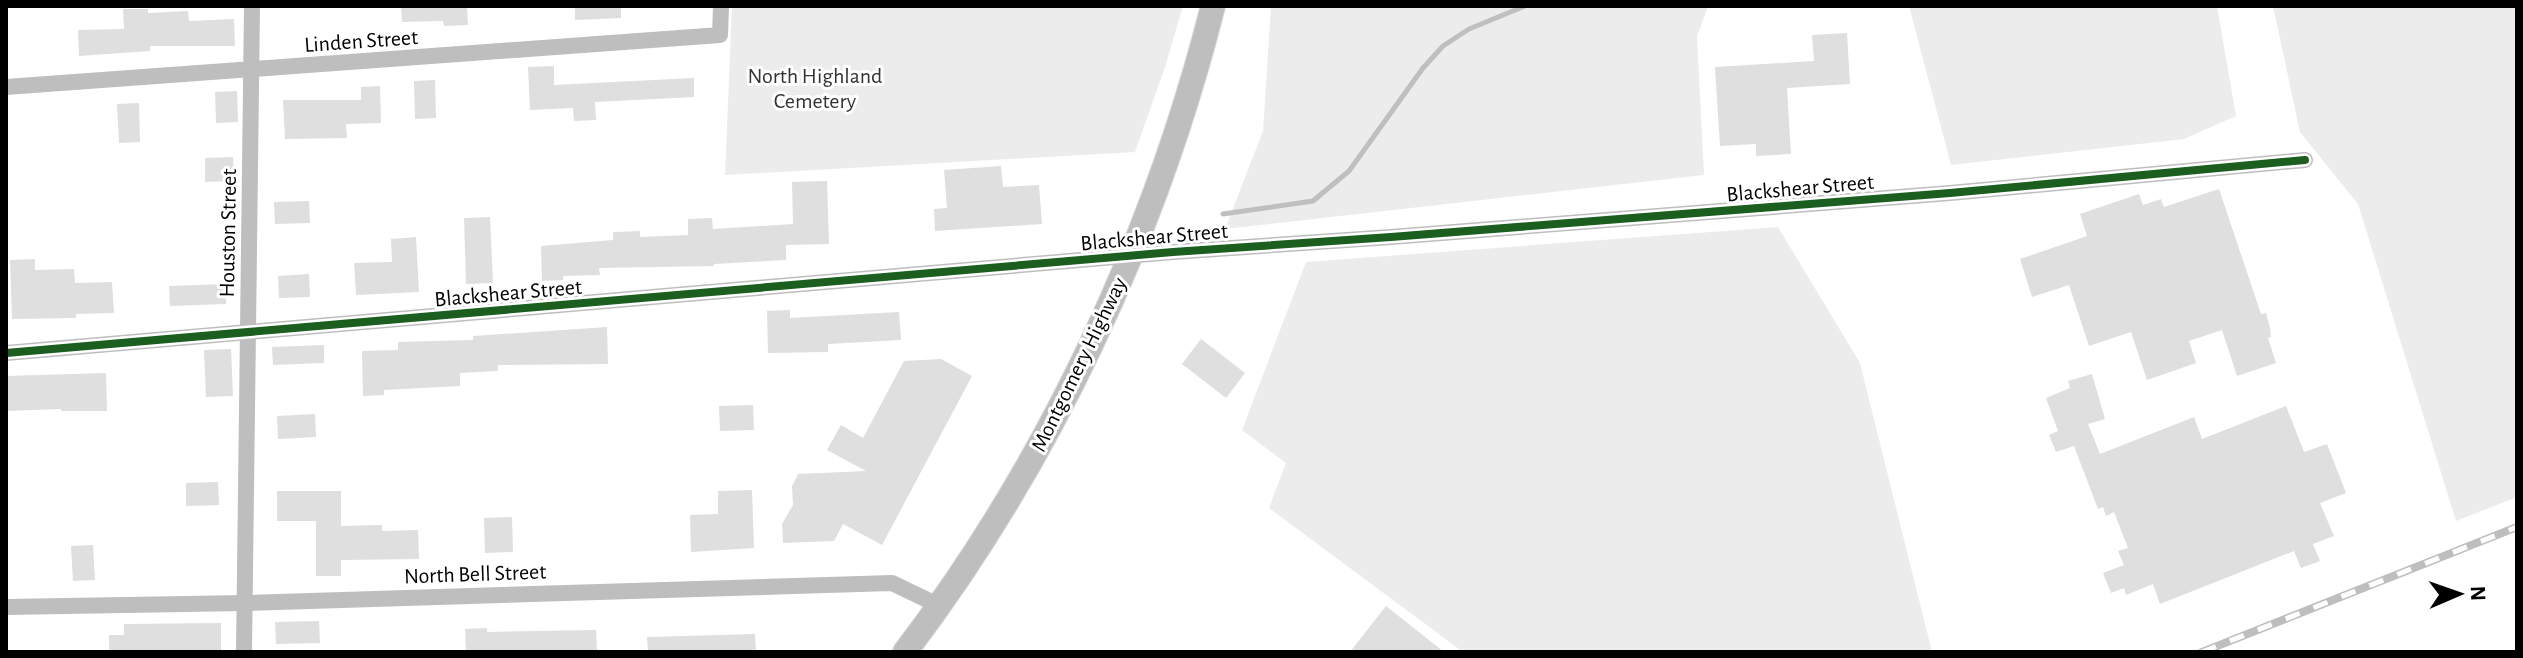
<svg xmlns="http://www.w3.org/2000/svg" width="2523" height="658" viewBox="0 0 2523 658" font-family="'Alegreya Sans',sans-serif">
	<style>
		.green { fill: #ececec }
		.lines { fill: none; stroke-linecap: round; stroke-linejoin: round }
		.stream { stroke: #bfbfbf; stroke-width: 5 }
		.building { fill: #dfdfdf }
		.primary-casing { stroke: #dbdbdb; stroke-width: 26 }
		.street { stroke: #bebebe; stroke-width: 16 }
		.primary { stroke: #bebebe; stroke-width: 24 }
		.rail-casing { stroke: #bebebe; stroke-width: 8 }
		.rail { stroke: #fff; stroke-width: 5; stroke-dasharray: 15; stroke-linecap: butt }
		.cycleway-casing { stroke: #fff; stroke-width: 13 }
		.cycleway { stroke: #1b5e20; stroke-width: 8 }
		.labels { text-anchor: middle; stroke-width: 6; stroke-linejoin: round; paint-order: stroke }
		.street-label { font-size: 22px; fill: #000; stroke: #fff }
		.park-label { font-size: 22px; fill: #333; stroke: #fff }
	</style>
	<rect width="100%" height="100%" fill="#fff"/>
	<!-- green -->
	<g class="green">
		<polygon points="732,6 1183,6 1165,67 1135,152 725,175"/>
		<polygon points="1271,6 1708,6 1697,37 1704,175 1225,229 1263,131"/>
		<polygon points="1909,6 2217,6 2236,116 2184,139 1951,165"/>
		<polygon points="2273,6 2517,6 2517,497 2456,521 2358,204 2300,132"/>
		<polygon points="1778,227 1860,363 1932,652 1463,652 1269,508 1286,463 1242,430 1306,262"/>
	</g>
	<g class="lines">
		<!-- stream -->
		<polyline class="stream" points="1223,214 1313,201 1349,171 1423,68 1443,46 1469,29 1525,6"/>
	</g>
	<!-- building -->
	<g class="building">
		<polygon points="401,6 467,6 468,25 444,26 443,21 402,22"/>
		<polygon points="575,6 621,6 621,18 575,20"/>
		<polygon points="123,9 148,9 148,13 188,11 189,21 234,19 235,46 150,46 150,51 79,56 78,30 124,29"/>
		<polygon points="1847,33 1850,84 1787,88 1791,154 1756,156 1756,144 1720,146 1715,67 1814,61 1812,35"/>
		<polygon points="554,66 554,85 694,78 694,97 595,102 596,120 574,121 573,108 530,110 528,67"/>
		<polygon points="435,80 436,118 415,119 414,81"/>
		<polygon points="380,86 381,123 346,124 347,138 285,139 283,100 361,100 361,87"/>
		<polygon points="237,91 238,122 216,123 215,92"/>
		<polygon points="139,103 140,142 119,143 117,104"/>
		<polygon points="233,157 234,181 205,182 205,158"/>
		<polygon points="1001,166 1003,187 1039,185 1042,224 935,231 934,209 947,208 944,170"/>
		<polygon points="827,181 829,244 786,245 786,260 714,264 714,266 599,268 600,275 563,276 563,280 542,281 541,246 613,240 613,232 640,231 640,237 688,235 688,219 712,218 713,229 793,224 792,182"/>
		<polygon points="2219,189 2261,314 2266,313 2270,328 2271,337 2268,338 2276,363 2237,376 2222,330 2189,341 2196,363 2147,380 2131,332 2089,346 2069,285 2032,297 2020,259 2087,236 2080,214 2139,194 2143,205 2161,199 2164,207"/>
		<polygon points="309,201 310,223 275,224 274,202"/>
		<polygon points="490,217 493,283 466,284 464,218"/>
		<polygon points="416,237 419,292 356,295 354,263 392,262 391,239"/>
		<polygon points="35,259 35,270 74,269 75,283 112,282 114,313 76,314 76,318 12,319 10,260"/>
		<polygon points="309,274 310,297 279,298 278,276"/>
		<polygon points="225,284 226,304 170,306 169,286"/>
		<polygon points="790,310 790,318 899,312 901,340 828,344 828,352 768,353 767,311"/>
		<polygon points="607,327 608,364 498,365 498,371 460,373 460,386 384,390 384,395 363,396 362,351 398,350 398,342 473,340 473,336"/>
		<polygon points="1201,339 1245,373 1226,398 1182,364"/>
		<polygon points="324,345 324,363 273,365 272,347"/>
		<polygon points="231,349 233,396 206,397 204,350"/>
		<polygon points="941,359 972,376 882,545 843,524 834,541 783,543 782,524 793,505 792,486 798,474 866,471 827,450 841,425 863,438 904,361"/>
		<polygon points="106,373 107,411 61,411 61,409 6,411 6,376"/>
		<polygon points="2092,374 2105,419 2088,424 2100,454 2194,417 2202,439 2286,406 2304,452 2327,444 2346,493 2320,503 2334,536 2313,544 2320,561 2301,568 2294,551 2160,604 2153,584 2126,595 2124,588 2111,593 2103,573 2124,565 2118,551 2128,548 2114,512 2106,516 2103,507 2098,509 2074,446 2056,452 2049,435 2058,431 2046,398 2070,388 2068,381"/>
		<polygon points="753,405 754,430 720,431 719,406"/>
		<polygon points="315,414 316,437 278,439 277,416"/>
		<polygon points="218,482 219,505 186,506 186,483"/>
		<polygon points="752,490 754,548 691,552 690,515 718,514 718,491"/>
		<polygon points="277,491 341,491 341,526 382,525 382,531 418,530 419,559 341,560 341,576 316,576 316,521 277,521"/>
		<polygon points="512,517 513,552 485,553 484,518"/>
		<polygon points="93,545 95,580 73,581 71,546"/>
		<polygon points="1386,606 1444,652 1350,652"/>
		<polygon points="319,621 320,643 276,644 275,622"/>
		<polygon points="221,623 221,652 109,652 109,635 124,635 124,624"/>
		<polygon points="487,628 487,632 596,630 597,652 466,652 465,629"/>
		<polygon points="755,634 756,652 648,652 647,637"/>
	</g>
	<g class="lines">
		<!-- primary casing -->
		<g class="primary-casing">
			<path id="primary" d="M 905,652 C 1049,463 1155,236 1213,6"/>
		</g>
		<!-- street -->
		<g class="street">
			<polyline points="6,87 720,35 721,6"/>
			<polyline points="6,353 1173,252 1391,237 1950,193 2305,160"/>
			<polyline points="6,607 244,603 892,583 940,606"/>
			<polyline points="244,652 252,6"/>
		</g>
		<!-- primary -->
		<use href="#primary" class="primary"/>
		<!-- rail casing -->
		<g class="rail-casing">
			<polyline id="rail" points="2202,652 2517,527"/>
		</g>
		<!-- rail -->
		<use href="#rail" class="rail"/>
		<!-- cycleway casing -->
		<g class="cycleway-casing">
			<polyline id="cycleway" points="6,353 1173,252 1391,237 1950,193 2305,160"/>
		</g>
		<!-- cycleway -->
		<use href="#cycleway" class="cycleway"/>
	</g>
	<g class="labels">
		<!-- street labels -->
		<g class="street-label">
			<text transform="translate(361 40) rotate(-4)" y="8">Linden Street</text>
			<text transform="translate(1800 187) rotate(-5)" y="8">Blackshear Street</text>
			<text transform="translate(227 233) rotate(-89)" y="8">Houston Street</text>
			<text transform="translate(1154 236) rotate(-5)" y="8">Blackshear Street</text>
			<text transform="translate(508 292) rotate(-5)" y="8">Blackshear Street</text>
			<text transform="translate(1078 364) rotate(-64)" y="8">Montgomery Highway</text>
			<text transform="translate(475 573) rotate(-2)" y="8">North Bell Street</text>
		</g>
		<!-- park labels -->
		<g class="park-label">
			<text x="815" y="83">North Highland<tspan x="815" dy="25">Cemetery</tspan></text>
		</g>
	</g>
	<!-- border -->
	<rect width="2523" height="658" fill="none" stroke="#000000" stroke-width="16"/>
	<!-- north arrow -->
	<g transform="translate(2459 594) rotate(88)" stroke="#ffffff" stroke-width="6" paint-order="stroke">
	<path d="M0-6L14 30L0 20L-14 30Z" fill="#000000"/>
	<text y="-12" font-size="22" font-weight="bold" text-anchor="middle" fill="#000000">N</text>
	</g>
</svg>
